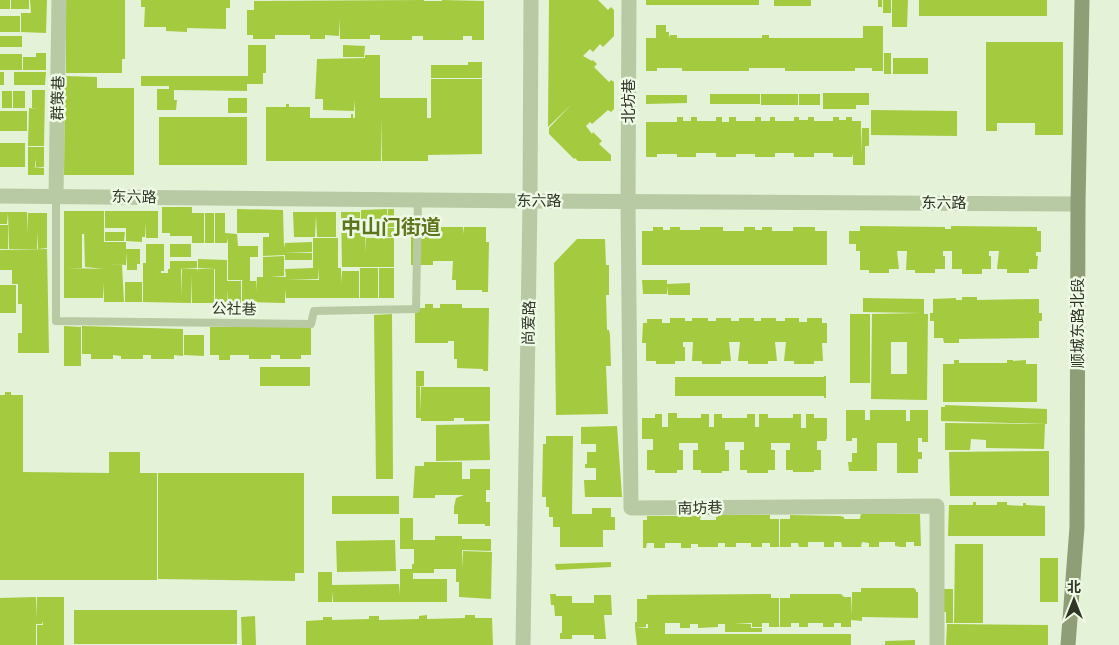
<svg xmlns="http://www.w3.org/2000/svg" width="1119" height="645" viewBox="0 0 1119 645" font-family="'Fira Sans','Noto Sans SC',sans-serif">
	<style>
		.building { fill: #a4ca3f; fill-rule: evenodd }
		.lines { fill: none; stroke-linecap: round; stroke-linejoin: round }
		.lane { stroke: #b8caa4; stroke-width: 8 }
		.street { stroke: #b8caa4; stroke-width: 15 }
		.secondary { stroke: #8e9e76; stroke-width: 15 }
		.labels { text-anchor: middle; stroke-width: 5; stroke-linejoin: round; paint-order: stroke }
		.street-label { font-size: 15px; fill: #303526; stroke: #eefae5 }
		.district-label { font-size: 20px; font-weight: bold; fill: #5d751b; stroke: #eefae5 }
	</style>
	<rect width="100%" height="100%" fill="#e4f2d8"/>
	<!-- building -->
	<g class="building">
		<rect x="0" y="0" width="10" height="9"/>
		<rect x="11" y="0" width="18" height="9"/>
		<polygon points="30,0 47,0 46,33 21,32 21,13 31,13"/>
		<polygon points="66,0 125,0 125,59 122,59 122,73 66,73"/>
		<polygon points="141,0 230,0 230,8 226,8 226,29 187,28 187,32 166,31 166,27 144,27 145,7 141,7"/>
		<polygon points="424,0 424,1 442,1 442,0 484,1 484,40 472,40 472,36 463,36 463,40 423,40 423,36 412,36 412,40 380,40 380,35 370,35 370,39 340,39 340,18 339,36 325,35 325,39 310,39 310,35 275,35 275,39 253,39 253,35 247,35 247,10 254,10 254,1"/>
		<polygon points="549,0 598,0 608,10 611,7 614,10 614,36 603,47 600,44 593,52 590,49 583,56 592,61 593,60 597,64 594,67 609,82 611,80 614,82 614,109 611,112 608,110 592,124 590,122 586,126 592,134 593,132 602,141 599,144 611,155 611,161 578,161 575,158 574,159 549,134 549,128 571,105 548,127"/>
		<rect x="646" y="0" width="113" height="5"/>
		<rect x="774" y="0" width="37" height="6"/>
		<rect x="878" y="0" width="4" height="7"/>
		<rect x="883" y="0" width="8" height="13"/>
		<polygon points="892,0 908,0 907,27 892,27"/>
		<rect x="919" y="0" width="128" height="16"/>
		<polygon points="0,16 8,16 8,27 8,16 20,16 20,32 0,32"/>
		<polygon points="656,25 666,25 666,32 669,32 669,38 670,35 677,35 677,38 762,38 762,35 769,35 769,38 863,38 863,26 883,26 883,71 872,71 872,68 855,68 855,71 785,71 785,68 749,68 749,71 682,71 682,68 657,68 657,71 646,71 646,38 656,38"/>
		<rect x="0" y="36" width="22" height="11"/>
		<polygon points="986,42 1063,42 1063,135 1035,135 1035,123 997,123 997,131 986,131"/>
		<polygon points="248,45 266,45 266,73 263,73 263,84 247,84 247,91 174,90 174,100 177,100 176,110 157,110 157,89 169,89 169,86 141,86 141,76 248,76"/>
		<polygon points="343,45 365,46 364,57 343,57"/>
		<rect x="36" y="53" width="10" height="17"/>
		<rect x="884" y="53" width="7" height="21"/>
		<rect x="0" y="54" width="8" height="16"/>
		<rect x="8" y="54" width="14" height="16"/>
		<polygon points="365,55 380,55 380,98 427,98 427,118 431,118 431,79 482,79 482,154 428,155 428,161 382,161 381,117 381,161 266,161 266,107 286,107 286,104 289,104 289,107 310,107 310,118 351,118 351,114 353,114 353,118 355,118 355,100 354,111 323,110 323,99 315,99 317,59 365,58"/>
		<rect x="23" y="57" width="13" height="13"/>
		<rect x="893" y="58" width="35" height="16"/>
		<polygon points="468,62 482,62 482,78 431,78 431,65 468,65"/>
		<rect x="0" y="72" width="4" height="13"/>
		<polygon points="14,72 46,72 45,85 14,85"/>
		<polygon points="65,76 97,77 97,88 134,88 134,175 64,175"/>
		<polygon points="32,90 45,90 44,146 28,146 29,108 38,109 32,108"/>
		<rect x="2" y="91" width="10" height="17"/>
		<rect x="13" y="91" width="12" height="17"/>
		<polygon points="823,93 869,93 869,105 856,105 856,109 823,109"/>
		<rect x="710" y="94" width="50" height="10"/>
		<rect x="761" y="94" width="37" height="11"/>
		<rect x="799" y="94" width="21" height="11"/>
		<polygon points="646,95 687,95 687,103 646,104"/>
		<rect x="228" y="98" width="19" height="15"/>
		<polygon points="871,110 957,111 957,136 871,135"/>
		<rect x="0" y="111" width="27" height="20"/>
		<rect x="159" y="117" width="88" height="48"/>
		<polygon points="677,117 683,117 683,121 691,121 691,117 697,117 697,121 716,121 716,117 722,117 722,122 729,122 729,117 736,117 736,121 755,121 755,117 761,117 761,121 770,121 770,117 775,117 775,121 794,121 794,117 799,117 799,120 808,120 808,117 814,117 814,121 833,121 833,117 839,117 839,120 846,120 846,117 852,117 852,121 861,121 861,154 862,128 869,128 869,146 865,146 865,165 853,165 853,154 852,157 833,157 833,153 814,153 814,157 794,157 794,153 775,153 775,157 755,157 755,154 736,154 736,157 716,157 716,153 696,153 696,157 677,157 677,154 657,154 657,157 646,157 646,122 677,122"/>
		<rect x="0" y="143" width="25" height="24"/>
		<polygon points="28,147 44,147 44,167 36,167 35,158 35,167 32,167 44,168 44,175 28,175"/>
		<polygon points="162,207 192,207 192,236 170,236 170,233 162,233"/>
		<polygon points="237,209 283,210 284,248 285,243 312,242 312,252 284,253 312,253 312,260 285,260 285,255 263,256 263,237 269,237 269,233 237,233"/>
		<polygon points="387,209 387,226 367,227 371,227 371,232 372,227 394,228 394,237 366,237 366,232 361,232 361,210"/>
		<polygon points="388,209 394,209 394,227 387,227"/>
		<path d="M 64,211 L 104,211 L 104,242 L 126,242 L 126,249 L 140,249 L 140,264 L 137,264 L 137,270 L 127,270 L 127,252 L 126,265 L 104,264 L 122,265 L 124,302 L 104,302 L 104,283 L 103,298 L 64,298 ZM 84,230 L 85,267 L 104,269 L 67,268 L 82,268 L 82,234 L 84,234 Z"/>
		<polygon points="105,211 158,211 158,238 146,238 145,223 145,237 142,237 142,242 126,241 126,228 105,228"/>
		<polygon points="0,212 8,212 7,224 0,224"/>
		<polygon points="8,212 27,212 28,234 28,213 47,213 47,248 38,249 37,231 37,249 9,249"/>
		<polygon points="293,212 336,212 336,237 317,237 316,215 315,237 294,237"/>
		<polygon points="341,212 360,212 360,232 358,232 365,232 366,253 366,238 394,238 394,267 342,267"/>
		<rect x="192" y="213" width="12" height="30"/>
		<rect x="205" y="213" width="9" height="30"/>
		<path d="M 215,213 L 225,213 L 225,233 L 237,234 L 238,246 L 258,246 L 258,257 L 250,257 L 250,281 L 256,281 L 256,291 L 257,277 L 263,277 L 263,257 L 284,256 L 284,276 L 270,277 L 286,277 L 285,269 L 313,268 L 313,238 L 338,238 L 338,268 L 341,268 L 341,284 L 342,271 L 359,271 L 359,298 L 286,298 L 285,289 L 285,303 L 242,302 L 242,281 L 243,280 L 228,280 L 228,238 L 227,243 L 215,243 ZM 318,268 L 319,280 L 287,280 L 318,279 Z"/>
		<rect x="0" y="225" width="8" height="24"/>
		<polygon points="860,226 945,227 945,229 951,229 951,226 1037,227 1037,231 1041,231 1041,252 1036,252 1036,256 1038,256 1037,269 1029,269 1029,273 1007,273 1007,269 997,269 999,251 989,251 989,256 991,256 991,269 982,269 982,274 962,274 962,269 952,269 952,251 943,251 943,256 945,256 945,269 935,269 935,273 915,273 915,270 906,270 907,251 897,251 899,269 889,269 889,273 869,273 869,270 860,270 860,251 856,251 856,244 849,244 849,231 860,231"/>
		<polygon points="411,227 463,227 463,234 464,227 486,227 486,242 489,242 488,292 482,292 482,290 456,290 456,280 452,280 453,261 433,261 433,265 411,265"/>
		<polygon points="653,227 663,227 663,230 670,230 670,227 680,227 680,230 700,230 700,227 723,227 723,231 744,231 744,227 755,227 755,230 762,230 762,227 772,227 772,231 793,231 793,227 815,227 815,231 827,231 827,265 642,265 642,231 653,231"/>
		<polygon points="105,232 125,232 124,241 105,241"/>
		<polygon points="577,239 605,239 606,265 609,265 609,295 606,295 607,330 609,330 610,335 611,366 606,366 608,414 556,415 554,263"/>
		<polygon points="146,244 164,244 164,271 161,271 161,273 168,273 168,269 170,269 170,261 197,261 197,268 179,269 181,269 181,297 182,269 197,269 197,271 198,269 214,269 214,303 192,303 192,275 191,303 143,302 143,263 146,263"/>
		<rect x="170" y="244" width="21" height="13"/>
		<polygon points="47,249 49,353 18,353 18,333 22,333 22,304 18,304 18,284 12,284 12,270 0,270 0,250"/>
		<polygon points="198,259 227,260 227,281 241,281 241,303 228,303 227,290 227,303 215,303 215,269 198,268"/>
		<rect x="360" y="268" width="18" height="30"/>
		<rect x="379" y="268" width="15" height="30"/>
		<polygon points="642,280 667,280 667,284 690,283 690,295 668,295 668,286 667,294 643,294"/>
		<rect x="125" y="282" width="17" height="20"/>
		<rect x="0" y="285" width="16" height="28"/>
		<polygon points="962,297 977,297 977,300 1039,299 1039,313 1042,313 1042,321 1039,321 1039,338 959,339 959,343 944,343 943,338 934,338 934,321 930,321 930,313 933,313 933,299 956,298 956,300 962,300"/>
		<path d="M 863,298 L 924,299 L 924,314 L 928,314 L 927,400 L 871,399 L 872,314 L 921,313 L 863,312 ZM 891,342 L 907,342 L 907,374 L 891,374 Z"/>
		<polygon points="425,304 433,304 433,308 440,308 440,304 462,304 462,308 489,308 488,371 483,371 483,369 457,368 457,359 454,359 454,341 448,341 448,343 415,343 415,308 425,308"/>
		<polygon points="392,314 393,479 376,479 374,315"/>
		<rect x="850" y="314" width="20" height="69"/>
		<polygon points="670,318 685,318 685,321 692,321 692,318 708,318 708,321 716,321 716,318 731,318 731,321 739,321 739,318 754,318 754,321 761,321 761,318 776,318 776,321 785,321 785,318 799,318 799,322 807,322 807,318 822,318 822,323 827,323 827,343 822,343 823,361 814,361 814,364 794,364 794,361 784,361 786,342 775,342 777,361 768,361 768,364 748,364 748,361 738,361 740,342 729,342 731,361 721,361 721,364 702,364 702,361 692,361 693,342 683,342 683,347 685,347 685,361 675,361 675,364 656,364 656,361 646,361 646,343 642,343 643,323 647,323 647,319 662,319 662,323 670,323"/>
		<polygon points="64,326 81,327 81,366 64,366"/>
		<polygon points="82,326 183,329 183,356 174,355 174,359 151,359 151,355 143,355 143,359 121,359 121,356 113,355 113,359 91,359 91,354 82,354"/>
		<polygon points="210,327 311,327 311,355 301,355 301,359 280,359 280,355 271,355 271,359 249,359 249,355 230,355 230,360 219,360 219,355 210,355"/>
		<polygon points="184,335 204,335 204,356 184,355"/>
		<polygon points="954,360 959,360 959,363 1007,363 1007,360 1013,360 1013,361 1026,360 1026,364 1037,364 1037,402 943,402 943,364 954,364"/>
		<rect x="260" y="367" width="50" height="19"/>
		<polygon points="416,371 424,371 424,386 416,387"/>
		<polygon points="824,376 826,376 826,398 824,398 824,396 675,396 675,377 824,377"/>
		<polygon points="416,387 420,387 420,413 421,387 490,387 490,421 464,421 464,418 454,418 454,421 421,421 421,418 416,418"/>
		<polygon points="5,392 11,392 11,395 23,395 23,472 109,473 109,452 140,452 140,473 157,473 157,580 0,580 0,395 5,395"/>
		<polygon points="945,405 1047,409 1047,424 941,421 941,407 945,407"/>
		<polygon points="846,410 865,410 865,420 870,420 870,410 906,410 906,421 910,421 910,410 928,410 928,442 922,442 922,438 918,438 918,452 922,452 922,459 918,459 918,473 897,473 897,443 877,443 877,471 849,471 848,462 852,462 852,453 857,453 857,438 852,438 852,441 846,441"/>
		<polygon points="668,413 677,413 677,418 701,418 701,414 709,414 709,427 714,427 714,414 722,414 722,418 747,418 747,414 755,414 755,427 759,427 759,414 768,414 768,418 793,418 793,414 801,414 801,428 806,428 806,414 814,414 814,418 827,418 827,439 826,439 826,441 817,441 817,450 821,450 821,470 814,470 814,472 793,472 793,470 786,470 786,450 790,450 790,443 771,443 771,450 775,450 775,470 768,470 768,473 747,473 747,470 740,470 740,450 744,450 744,442 725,442 725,450 729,450 729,471 722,471 722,473 701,473 701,470 693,470 693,450 698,450 698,443 679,443 679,450 683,450 683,470 677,470 677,473 655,473 655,470 647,470 647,450 653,450 653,439 642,439 642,418 655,418 655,414 662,414 662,427 668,427"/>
		<polygon points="945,423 1045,424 1044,449 986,448 986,440 971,439 970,450 945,450"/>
		<polygon points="489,424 490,460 436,461 436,425"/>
		<polygon points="617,426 622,497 585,497 584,480 596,480 596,468 585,468 585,464 587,464 587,452 596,452 596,444 581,444 581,427"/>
		<polygon points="546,436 573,436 572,514 592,514 592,508 611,508 611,517 615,517 615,530 603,530 603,547 560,547 560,527 553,527 553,517 549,517 549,507 546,507 546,497 542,497 543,444 546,444"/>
		<polygon points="1049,451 1049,496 950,496 949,452"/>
		<polygon points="424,462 462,462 462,487 462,479 470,479 470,469 490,469 490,490 486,490 486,502 490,502 490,526 485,526 485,524 458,524 458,514 454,514 454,507 456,498 464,495 435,495 435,498 413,498 415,466 424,466"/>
		<polygon points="158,473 304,473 304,573 295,573 295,581 158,579"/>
		<rect x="332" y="496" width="67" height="18"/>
		<polygon points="973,502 976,502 976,505 997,505 997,502 1007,502 1007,505 1023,506 1023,503 1026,503 1026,505 1045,506 1045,536 948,536 949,505 973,505"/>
		<polygon points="861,513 920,514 921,546 914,546 914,542 906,542 906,547 901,547 895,546 895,542 879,542 879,547 869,547 869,543 862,542 861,547 842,547 841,542 834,542 834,547 824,547 824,542 808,542 808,547 799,547 798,543 791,543 791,547 780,547 780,519 790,519 790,515 840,516 844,517 844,519 860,519"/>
		<polygon points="718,515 770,515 770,519 779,519 779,547 770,547 770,543 762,543 762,547 751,547 751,543 736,543 736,547 725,547 725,543 718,543 718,547 698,547 698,544 691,544 691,548 681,548 681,543 665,543 665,548 654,548 654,543 647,543 646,548 643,548 643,520 647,520 647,516 701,516 700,520 716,520 716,517 718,517"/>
		<polygon points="400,518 413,518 413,540 435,540 435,536 462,536 462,545 462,539 491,539 491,551 462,550 462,569 463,551 492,552 491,599 459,597 459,582 456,582 456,569 434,569 434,573 413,573 413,579 447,579 447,602 333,602 333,591 332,602 318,602 318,572 332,572 332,585 399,584 400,595 400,569 412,569 412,564 414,564 414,549 400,549"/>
		<polygon points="395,540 396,571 337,572 336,541"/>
		<polygon points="955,544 983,544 983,623 954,623"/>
		<rect x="1040" y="558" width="18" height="44"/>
		<polygon points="611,562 611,567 556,570 555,564"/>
		<polygon points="861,588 914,588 916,590 916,592 918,592 918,618 862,617 862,621 851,620 851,627 841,627 841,623 834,623 834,627 823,627 823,623 808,623 808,627 799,627 799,623 791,623 791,627 780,627 780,598 790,598 790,594 841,594 844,597 851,597 852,616 852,592 861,592"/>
		<polygon points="943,589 953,589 953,623 946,623 946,612 943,612"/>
		<polygon points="550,594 556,594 556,596 572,596 572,603 594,603 594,595 611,595 612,615 604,615 606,639 594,639 594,635 572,635 572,639 560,639 560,633 562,633 562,616 555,616 554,605 551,605"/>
		<polygon points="771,594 771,598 779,598 779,627 769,627 769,623 762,623 762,627 752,627 752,623 734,623 751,624 751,628 762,628 762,632 725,632 725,628 737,627 725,628 725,624 718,624 718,627 698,628 698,624 690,624 690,628 680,628 680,623 665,623 665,634 851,634 851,645 637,645 635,628 648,628 648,624 646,624 646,627 635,628 635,622 637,622 637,599 647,599 647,595"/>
		<polygon points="36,597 36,619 37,597 64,597 64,645 37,645 37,625 43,625 43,621 42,624 36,624 36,645 0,645 0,598"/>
		<rect x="74" y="610" width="163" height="34"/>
		<polygon points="427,615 427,619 465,618 465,615 475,615 475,618 492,618 493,645 306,645 306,621 323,620 323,617 332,617 332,620 369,619 369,616 379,616 379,620 419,619 419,616"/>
		<polygon points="255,616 256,645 242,645 241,617"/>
		<polygon points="947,624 1048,625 1048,645 946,645"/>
		<polygon points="915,640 915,645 885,645 885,641"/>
	</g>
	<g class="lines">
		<!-- lane -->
		<polyline class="lane" points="56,196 56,321 311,324 314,311 416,309 418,200"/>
		<!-- street -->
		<g class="street">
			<polyline points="629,0 628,202 631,508 937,506 937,645"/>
			<polyline points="0,196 530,201 1078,204"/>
			<polyline points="56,196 59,0"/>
			<polyline points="523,645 530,201 531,0"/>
		</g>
		<!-- secondary -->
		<polyline class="secondary" points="1068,645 1077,527 1078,204 1082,0"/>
	</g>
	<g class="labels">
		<!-- street labels -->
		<g class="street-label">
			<text transform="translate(58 98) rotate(-89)" y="5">群策巷</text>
			<text transform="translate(629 101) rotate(-90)" y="5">北坊巷</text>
			<text transform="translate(134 197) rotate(1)" y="5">东六路</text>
			<text x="539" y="206">东六路</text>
			<text x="944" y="208">东六路</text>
			<text transform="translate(234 309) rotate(1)" y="5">公社巷</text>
			<text transform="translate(529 323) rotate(-89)" y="5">尚爱路</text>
			<text transform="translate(1078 323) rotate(-90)" y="5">顺城东路北段</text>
			<text transform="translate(700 508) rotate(-1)" y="5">南坊巷</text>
		</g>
		<!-- district labels -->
		<g class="district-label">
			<text x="391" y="234">中山门街道</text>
		</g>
	</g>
	<!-- north arrow -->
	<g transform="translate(1074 600)" stroke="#eefae5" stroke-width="4" paint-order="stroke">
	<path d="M0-4L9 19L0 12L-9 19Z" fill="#303526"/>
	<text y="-8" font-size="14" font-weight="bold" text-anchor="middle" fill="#303526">北</text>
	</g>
</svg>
